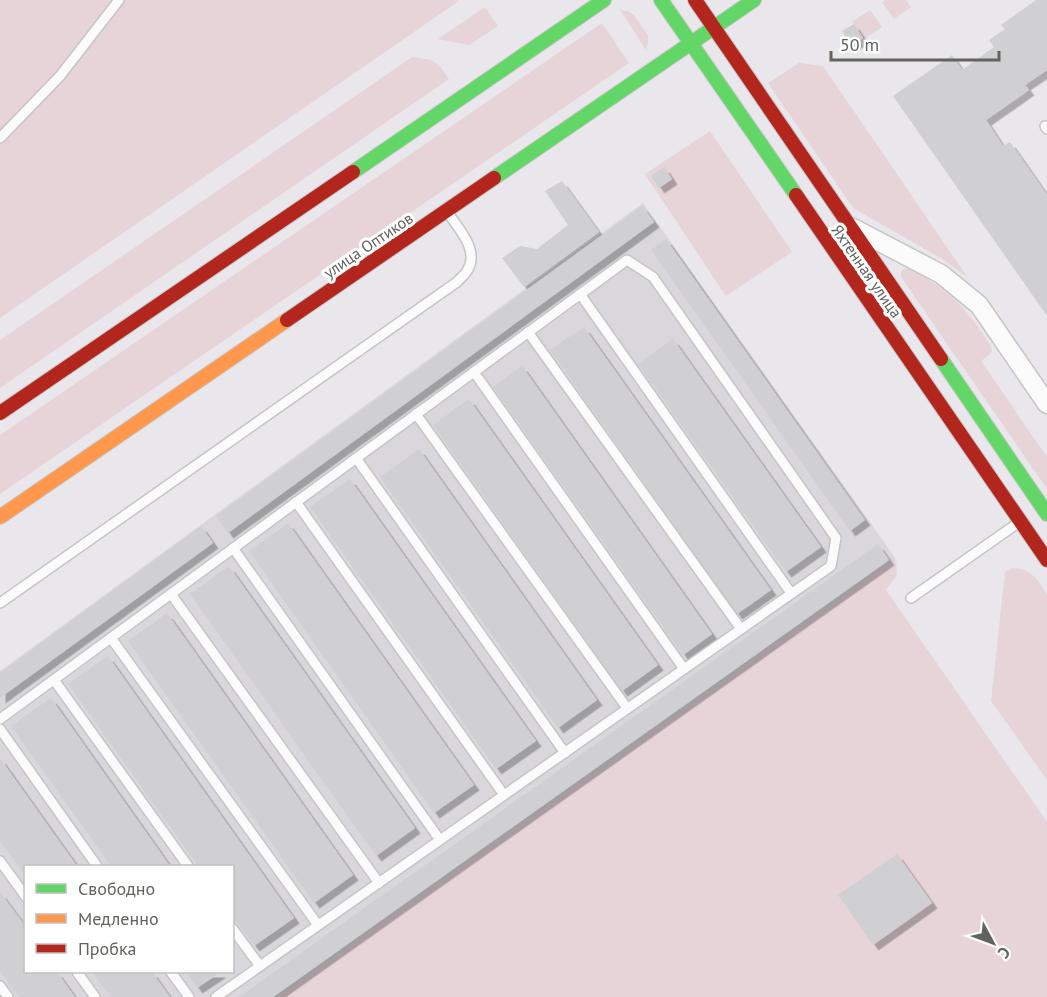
<svg xmlns="http://www.w3.org/2000/svg" width="1047" height="997" viewBox="0 0 1047 997" font-family="'PT Sans',sans-serif">
	<style>
		.industrial { fill: #d9d7dc; fill-rule: evenodd }
		.green { fill: #e6d4d8 }
		.building { fill: #d0cfd1; filter: url(#shadow) }
		.lines { fill: none; stroke-linecap: round; stroke-linejoin: round }
		.lane-casing { stroke: #c6c5c5; stroke-width: 12 }
		.street-casing { stroke: #c6c5c5; stroke-width: 21 }
		.fast-casing { stroke: #c6c6c5; stroke-width: 16 }
		.slow-casing { stroke: #c6c6c5; stroke-width: 16 }
		.jam-casing { stroke: #c6c6c5; stroke-width: 16 }
		.lane { stroke: #fcfbfc; stroke-width: 9 }
		.street { stroke: #fcfbfc; stroke-width: 18 }
		.fast { stroke: #63d668; stroke-width: 14 }
		.slow { stroke: #ff974d; stroke-width: 14 }
		.jam { stroke: #b3261e; stroke-width: 14 }
		.labels { text-anchor: middle; stroke-width: 6; stroke-linejoin: round; paint-order: stroke }
		.street-label { font-size: 16px; fill: #61645d; stroke: #fff }
	</style>
	<defs>
		<filter id="shadow"><feDropShadow dx="5.5" dy="5.5" stdDeviation="0" flood-color="#0004"/></filter>
	</defs>
	<rect width="100%" height="100%" fill="#eae7ec"/>
	<!-- industrial -->
	<path class="industrial" d="M 643,203 L 896,559 L 279,997 L 0,997 L 0,671 ZM 26,866 L 232,866 L 232,972 L 26,972 Z"/>
	<!-- green -->
	<g class="green">
		<polygon points="0,0 458,0 459,1 0,318"/>
		<polygon points="885,0 906,0 911,7 894,19 882,2"/>
		<polygon points="485,7 498,26 469,45 438,39"/>
		<polygon points="620,10 628,11 634,15 648,35 648,43 646,50"/>
		<polygon points="870,10 882,27 864,39 852,22"/>
		<polygon points="602,23 629,63 0,494 0,435"/>
		<path d="M 412,57 C 434,60 436,59 449,79 L 0,388 L 0,340 Z"/>
		<polygon points="799,63 823,66 968,278 944,260 853,208 768,83"/>
		<polygon points="710,131 792,252 726,296 645,174"/>
		<path d="M 909,268 L 914,270 C 943,289 960,300 980,330 C 985,337 990,343 992,351 L 989,355 L 981,361 L 1047,457 L 1047,489 L 901,277 L 901,272 L 904,269 Z"/>
		<polygon points="896,559 897,576 886,590 1047,822 1047,997 279,997"/>
		<path d="M 1013,568 C 1033,570 1037,579 1047,595 L 1047,780 L 991,701 L 1005,572 Z"/>
	</g>
	<!-- building -->
	<g class="building">
		<polygon points="1036,0 1047,0 1047,70 1025,85 1029,90 986,120 1003,146 1010,142 1047,195 1047,316 893,96 952,55 962,70 994,47 989,40 1005,29 1001,25"/>
		<polygon points="854,24 863,38 852,46 842,31"/>
		<polygon points="664,167 672,179 659,188 651,176"/>
		<polygon points="562,181 599,232 524,287 502,258 520,246 537,249 568,225 545,191"/>
		<polygon points="642,206 654,222 228,533 216,516"/>
		<polygon points="666,239 865,520 850,531 651,250"/>
		<polygon points="584,327 771,590 737,614 550,350"/>
		<polygon points="673,339 821,547 786,572 638,364"/>
		<polygon points="522,366 712,634 683,655 493,387"/>
		<polygon points="469,399 658,665 622,691 433,425"/>
		<polygon points="419,449 597,700 558,728 380,477"/>
		<polygon points="350,479 536,741 496,769 310,507"/>
		<polygon points="288,523 474,785 434,813 249,551"/>
		<polygon points="201,526 213,543 0,698 0,673"/>
		<polygon points="878,544 889,560 273,997 239,997"/>
		<polygon points="229,566 415,828 376,856 190,594"/>
		<polygon points="167,613 353,875 314,903 128,641"/>
		<polygon points="108,656 294,918 254,946 232,915 232,866 198,866 68,684"/>
		<polygon points="51,698 170,866 111,866 11,726"/>
		<polygon points="0,758 77,866 26,866 26,877 0,841"/>
		<polygon points="897,854 932,903 873,945 838,895"/>
		<polygon points="0,892 26,927 26,972 57,972 75,997 19,997 0,971"/>
		<polygon points="92,972 152,972 170,997 111,997"/>
		<polygon points="186,972 221,972 197,988"/>
	</g>
	<g class="lines">
		<!-- lane casing -->
		<g class="lane-casing">
			<g id="lane">
				<polyline points="1045,126 1047,129"/>
				<polyline points="0,138 60,76 119,0"/>
				<polyline points="580,294 791,593"/>
				<polyline points="528,332 741,629"/>
				<polyline points="474,372 684,669"/>
				<polyline points="416,414 627,708"/>
				<polyline points="356,458 565,753"/>
				<polyline points="296,502 504,795"/>
				<polyline points="233,548 440,840"/>
				<polyline points="171,594 379,883"/>
				<polyline points="911,598 1018,523"/>
				<path d="M 0,603 L 457,282 C 460,278 465,275 467,271 C 480,251 459,229 448,213"/>
				<polyline points="111,638 318,925"/>
				<polyline points="54,680 188,866"/>
				<polyline points="0,719 627,260 653,277 836,538 831,566 216,997"/>
				<polyline points="0,729 97,866"/>
				<polyline points="0,861 26,897"/>
				<polyline points="232,928 260,966"/>
				<polyline points="77,972 95,997"/>
				<polyline points="171,972 189,997"/>
				<polyline points="0,986 8,997"/>
			</g>
		</g>
		<!-- street casing -->
		<g class="street-casing">
			<polyline id="street" points="853,228 941,274 979,305 1047,404"/>
		</g>
		<!-- fast casing -->
		<g class="fast-casing">
			<g id="fast">
				<polyline points="661,0 796,195"/>
				<polyline points="353,172 604,0"/>
				<polyline points="494,178 754,0"/>
				<polyline points="941,359 1047,514"/>
			</g>
		</g>
		<!-- slow casing -->
		<g class="slow-casing">
			<polyline id="slow" points="0,517 287,320"/>
		</g>
		<!-- jam casing -->
		<g class="jam-casing">
			<g id="jam">
				<polyline points="695,0 941,359"/>
				<polyline points="796,195 1047,560"/>
				<polyline points="287,320 494,178"/>
				<polyline points="0,413 353,172"/>
			</g>
		</g>
		<!-- lane -->
		<use href="#lane" class="lane"/>
		<!-- street -->
		<use href="#street" class="street"/>
		<!-- fast -->
		<use href="#fast" class="fast"/>
		<!-- slow -->
		<use href="#slow" class="slow"/>
		<!-- jam -->
		<use href="#jam" class="jam"/>
	</g>
	<g class="labels">
		<!-- street labels -->
		<g class="street-label">
			<text transform="translate(368 245) rotate(-34)" y="6">улица Оптиков</text>
			<text transform="translate(867 271) rotate(55)" y="6">Яхтенная улица</text>
		</g>
	</g>
	<!-- legend -->
	<rect x="24" y="865" width="210" height="108" fill="#ffffff" stroke="#c0c1be" stroke-width="1.5"/>
	<rect x="36" y="884" width="30" height="9" fill="#63d668" stroke="#c0c1be" stroke-width="1.5"/>
	<text x="78" y="895" font-size="18" fill="#61645d">Свободно</text>
	<rect x="36" y="914" width="30" height="9" fill="#ff974d" stroke="#c0c1be" stroke-width="1.5"/>
	<text x="78" y="925" font-size="18" fill="#61645d">Медленно</text>
	<rect x="36" y="944" width="30" height="9" fill="#b3261e" stroke="#c0c1be" stroke-width="1.5"/>
	<text x="78" y="955" font-size="18" fill="#61645d">Пробка</text>
	<!-- north arrow -->
	<g transform="translate(993 943) rotate(131)" stroke="#ffffff" stroke-width="4.5" paint-order="stroke">
	<path d="M0-4.5L10 22L0 15L-10 22Z" fill="#61645d"/>
	<text y="-9" font-size="16" font-weight="bold" text-anchor="middle" fill="#61645d">С</text>
	</g>
	<!-- scale -->
	<path d="M831 51v9h168v-9" fill="none" stroke="#61645d" stroke-width="3"/>
	<text x="840" y="51" font-size="18" fill="#61645d" stroke="#ffffff" stroke-width="4.5" paint-order="stroke">50 m</text>
</svg>
